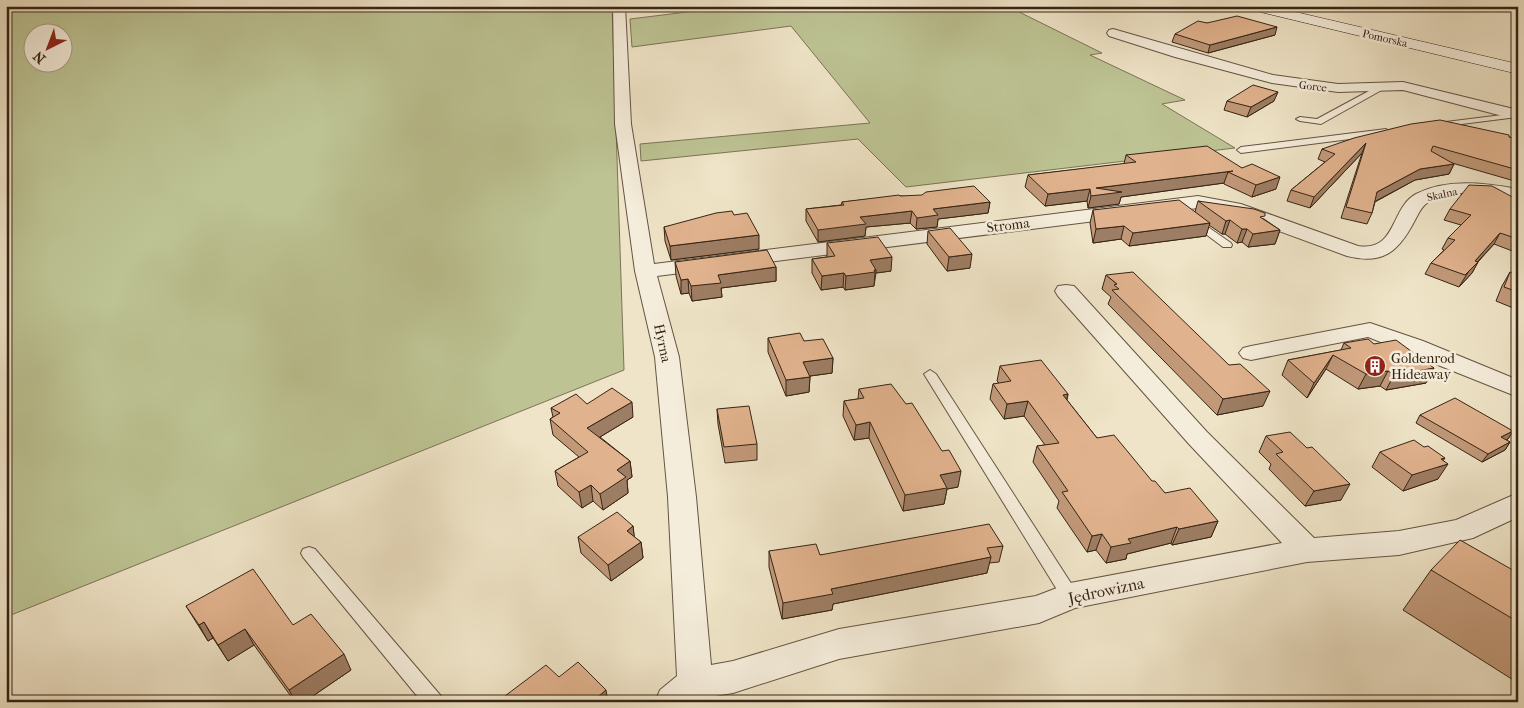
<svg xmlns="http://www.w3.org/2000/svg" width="1524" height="708" viewBox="0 0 1524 708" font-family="'IM FELL French Canon',serif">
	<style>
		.green { fill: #bdc393; stroke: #7a7454; fill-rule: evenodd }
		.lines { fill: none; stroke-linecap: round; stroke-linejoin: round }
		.lane-casing { stroke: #645441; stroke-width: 2 }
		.street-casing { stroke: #645441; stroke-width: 2 }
		.secondary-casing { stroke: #362414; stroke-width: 1 }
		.lane { fill: #f5eddb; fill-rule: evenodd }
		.street { fill: #f5eddb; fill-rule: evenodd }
		.secondary { fill: #f5eddb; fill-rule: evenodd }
		.wall { fill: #c19979; stroke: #362414 }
		.shaded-wall { fill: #9d7d63; stroke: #362414 }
		.building { fill: #e0b28d; stroke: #362414 }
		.labels { text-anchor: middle; stroke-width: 5; stroke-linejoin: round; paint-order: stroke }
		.far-street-label { font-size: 11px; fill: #362414; stroke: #f5eddb }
		.street-label { font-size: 14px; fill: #362414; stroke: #f5eddb }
		.poi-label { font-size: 14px; fill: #362414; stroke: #f5eddb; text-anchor: start }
		.near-street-label { font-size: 16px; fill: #362414; stroke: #f5eddb }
	</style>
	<rect width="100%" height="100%" fill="#efe4c7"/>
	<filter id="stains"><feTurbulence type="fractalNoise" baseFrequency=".004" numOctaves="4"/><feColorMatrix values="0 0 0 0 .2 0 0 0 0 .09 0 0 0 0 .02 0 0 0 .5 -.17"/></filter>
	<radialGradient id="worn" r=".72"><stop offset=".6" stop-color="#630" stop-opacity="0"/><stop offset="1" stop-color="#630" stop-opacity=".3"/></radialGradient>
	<!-- green -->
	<g class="green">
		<path d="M 6,6 L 612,6 L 624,370 L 6,617 ZM 32,32 L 62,32 L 62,62 L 32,62 Z"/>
		<polygon points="736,6 1007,6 1102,53 1090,55 1185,100 1162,104 1235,148 906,187 858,139 641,161 640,144 870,123 791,26 632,47 630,19"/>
	</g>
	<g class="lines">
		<!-- lane casing -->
		<g class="lane-casing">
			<g id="lane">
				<polygon points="1380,85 1387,87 1321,124 1300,121 1296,119 1300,117 1317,119"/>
				<polygon points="1518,113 1517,117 1438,127 1434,125 1438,123"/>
				<polygon points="1386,129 1390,132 1389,134 1241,153 1237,150 1241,147"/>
				<polygon points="1195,218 1231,243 1232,245 1231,247 1223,247 1191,223 1190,221"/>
				<polygon points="930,370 936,374 1076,591 1078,596 1076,601 1070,603 1064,601 924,374"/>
				<polygon points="309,547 315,549 441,696 443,702 422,702 303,557 301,553 303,549"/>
			</g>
		</g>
		<!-- street casing -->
		<g class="street-casing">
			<g id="street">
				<path d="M 613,6 L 625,6 L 631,124 L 654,264 L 1198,196 L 1241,204 L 1358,246 C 1397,252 1390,208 1416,194 C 1447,178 1485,183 1518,189 L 1518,199 C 1491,195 1452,186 1427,203 C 1421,207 1418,215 1414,222 C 1398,252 1383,265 1347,256 L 1230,213 L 1198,208 L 657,276 L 679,357 L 696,497 L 711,665 L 733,661 L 839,629 L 1036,596 L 1070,583 L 1282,543 L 1189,444 L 1058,296 L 1055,291 L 1058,286 L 1066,285 L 1074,286 L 1207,432 L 1314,538 L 1399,531 L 1456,520 L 1518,493 L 1518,517 L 1473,538 L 1399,555 L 1307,562 L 1075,608 L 1039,623 L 839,659 L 733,693 L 715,696 L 716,702 L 655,702 L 660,690 L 677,676 L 668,497 L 655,357 L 635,271 L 615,124 Z"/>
				<polygon points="1113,29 1273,75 1338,84 1403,82 1518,110 1518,120 1403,90 1338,92 1272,83 1175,57 1109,36 1107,33 1109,30"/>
				<polygon points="1370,323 1423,341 1518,380 1518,397 1368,337 1251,360 1243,358 1239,353 1243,348 1251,346"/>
			</g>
		</g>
		<!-- secondary casing -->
		<g class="secondary-casing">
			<polygon id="secondary" points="1246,6 1270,6 1518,64 1518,74 1252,10"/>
		</g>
		<!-- lane -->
		<use href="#lane" class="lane"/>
		<!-- street -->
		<use href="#street" class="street"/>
		<!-- secondary -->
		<use href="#secondary" class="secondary"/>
	</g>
	<!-- wall -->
	<g class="wall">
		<polygon points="1207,23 1275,35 1208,53 1172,42 1175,34"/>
		<polygon points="1227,101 1274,101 1247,117 1224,110"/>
		<polygon points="1509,137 1518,139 1518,182 1452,163 1454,164 1449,174 1415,180 1375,202 1372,213 1367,224 1341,218 1362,153 1310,208 1287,201 1291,190 1325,162 1318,159 1322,149"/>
		<polygon points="1126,155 1242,168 1276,189 1252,197 1224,184 1224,183 1121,197 1119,204 1088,208 1087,201 1045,206 1025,187 1028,175 1124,164"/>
		<polygon points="900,196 990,202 988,213 938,219 937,227 916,229 910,223 866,227 865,236 818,242 806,221 806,209 841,205 842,202"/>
		<polygon points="1518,200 1518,250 1515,252 1494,244 1478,262 1472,273 1459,287 1425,274 1431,263 1444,250 1442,249 1448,238 1461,225 1444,220 1450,209"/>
		<polygon points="1198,201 1264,219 1280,230 1275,244 1248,247 1242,242 1237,243 1225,234 1222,234 1209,225 1206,236 1129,246 1121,239 1093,243 1090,223 1093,210 1195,212"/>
		<polygon points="734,215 759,249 671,260 665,241 664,227"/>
		<polygon points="928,231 970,268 947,271 927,244"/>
		<polygon points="827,243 891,271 876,273 874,286 845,290 843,287 821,290 812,273 812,259 827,257"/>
		<polygon points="675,262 776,267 776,281 721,288 722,297 692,301 689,293 681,294 676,276"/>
		<polygon points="1510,272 1518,275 1518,310 1496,301 1502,286"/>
		<polygon points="1106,275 1263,406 1217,415 1108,304 1111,297 1102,289"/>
		<polygon points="768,338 804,341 833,358 832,373 810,376 809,392 786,396 768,352"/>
		<polygon points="1344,343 1426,383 1386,390 1380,386 1358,389 1326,369 1307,398 1282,375 1288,360 1341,350"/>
		<polygon points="1000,366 1068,394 1067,400 1097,438 1152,481 1165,493 1218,521 1211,537 1172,545 1171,543 1127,554 1126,559 1106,563 1096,550 1087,552 1057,508 1059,501 1033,462 1037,446 1045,445 1024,416 1004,419 990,399 993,384 999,383 997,381"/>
		<polygon points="859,389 958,487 947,489 944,504 903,511 869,438 854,440 843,416 844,401 858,399"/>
		<polygon points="587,404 633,417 600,437 630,461 632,477 627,480 628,493 603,510 593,501 582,508 558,486 555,471 579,457 553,435 550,419 553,417 551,408"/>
		<polygon points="717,409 757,444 757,460 725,463 718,424"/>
		<polygon points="1420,415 1513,431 1508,439 1506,440 1510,442 1505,450 1482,462 1416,423"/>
		<polygon points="1266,436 1341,500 1305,506 1269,469 1271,464 1259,452"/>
		<polygon points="1380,452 1443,460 1438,479 1403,491 1372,467"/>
		<polygon points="633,526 634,537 641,542 643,558 611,581 581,553 578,537"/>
		<polygon points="1003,546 999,562 989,563 987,573 833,604 832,610 782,619 769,567 769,551 820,555"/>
		<polygon points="1431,570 1518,573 1518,683 1403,610"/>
		<polygon points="186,606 293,625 351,670 304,702 295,702 254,645 228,661 213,638 208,641"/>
	</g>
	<!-- shaded-wall -->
	<g class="shaded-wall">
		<polygon points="1277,27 1275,35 1208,53 1210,45"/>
		<polygon points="1278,92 1274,101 1247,117 1251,107"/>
		<polygon points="1366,143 1362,153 1310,208 1314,197"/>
		<polygon points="1454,164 1449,174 1415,180 1372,203 1377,192 1420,169"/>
		<polygon points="1233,171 1228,172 1224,183 1121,197 1119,204 1088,208 1091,196 1096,188"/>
		<polygon points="1280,177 1276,189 1252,197 1256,185"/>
		<polygon points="1090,189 1087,201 1045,206 1048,194"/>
		<polygon points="990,202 988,213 938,219 937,227 916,229 917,218 933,209"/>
		<polygon points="912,211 910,223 866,227 865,236 818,242 818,230 860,217"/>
		<polygon points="1230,220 1225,234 1222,234 1226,221"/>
		<polygon points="1210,223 1206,236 1129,246 1133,233"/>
		<polygon points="1124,226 1121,239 1093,243 1096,229"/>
		<polygon points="1242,229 1247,229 1242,242 1237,243"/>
		<polygon points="1280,230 1275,244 1248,247 1253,234"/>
		<polygon points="1500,233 1494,244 1468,272 1478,262 1472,273 1459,287 1475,261"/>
		<polygon points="759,235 759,249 671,260 670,246"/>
		<polygon points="972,254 970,268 947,271 949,257"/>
		<polygon points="892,257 891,271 876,273 876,270 874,270 875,272 874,286 845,290 846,276 870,260"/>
		<polygon points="776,267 776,281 721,288 722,297 692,301 691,286 718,275"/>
		<polygon points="844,273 843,287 821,290 822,276"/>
		<polygon points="688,279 689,293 681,294 681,280"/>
		<polygon points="1333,355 1326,369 1307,398 1314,383"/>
		<polygon points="833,358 832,373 803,377 803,362"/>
		<polygon points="1434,368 1426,383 1386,390 1394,375"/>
		<polygon points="1388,371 1380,386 1358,389 1366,374"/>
		<polygon points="810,377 809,392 786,396 786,380"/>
		<polygon points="1270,391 1263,406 1217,415 1223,399"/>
		<polygon points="1068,394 1064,409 1063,395"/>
		<polygon points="1028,401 1024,416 1004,419 1007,404"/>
		<polygon points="632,402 633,417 590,443 587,428"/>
		<polygon points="870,422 869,438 854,440 856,425"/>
		<polygon points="1513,431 1508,439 1496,445 1501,437"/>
		<polygon points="1510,442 1505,450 1482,462 1488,454"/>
		<polygon points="1445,458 1439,467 1448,464 1438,479 1403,491 1412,475 1441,459"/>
		<polygon points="630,461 632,477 627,480 628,493 603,510 600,494 617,470"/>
		<polygon points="961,471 958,487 947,489 944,504 903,511 905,495 940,475"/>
		<polygon points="1350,484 1341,500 1305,506 1314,491"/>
		<polygon points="591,485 593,501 582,508 579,492"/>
		<polygon points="1218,521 1211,537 1172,545 1179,529"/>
		<polygon points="633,526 635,542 627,531"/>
		<polygon points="1177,527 1171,543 1127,554 1126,559 1106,563 1111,547 1128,539"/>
		<polygon points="1102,534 1096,550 1087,552 1092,536"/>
		<polygon points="641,542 643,558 611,581 608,565"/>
		<polygon points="991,557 987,573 833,604 832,610 782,619 783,603 831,589"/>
		<polygon points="204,622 213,638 208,641 199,625"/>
		<polygon points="245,629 254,645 228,661 218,645"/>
		<polygon points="344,654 351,670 304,702 296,702 289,690"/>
		<polygon points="606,690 608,702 592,702"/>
	</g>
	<!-- building -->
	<g class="building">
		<polygon points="1237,16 1277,27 1210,45 1175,34 1198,21 1207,23"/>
		<polygon points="1253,85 1278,92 1251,107 1227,101"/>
		<polygon points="1440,120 1509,135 1509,137 1518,139 1518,170 1433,146 1431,151 1454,164 1420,169 1377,192 1372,213 1346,207 1366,143 1314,197 1291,190 1335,154 1322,149 1354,138 1411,124"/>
		<polygon points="1207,146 1242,168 1252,164 1280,177 1256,185 1228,172 1233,171 1096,188 1122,192 1091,196 1090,189 1048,194 1028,175 1136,162 1126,155"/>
		<polygon points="1469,185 1492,186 1518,200 1518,239 1500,233 1475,261 1478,262 1465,275 1431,263 1455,240 1448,238 1471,215 1450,209"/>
		<polygon points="974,186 990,202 933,209 938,215 917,218 912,211 860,217 866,224 818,230 806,209 844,205 842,202 899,195 900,196 922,195 926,192"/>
		<polygon points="1179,200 1210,223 1133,233 1124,226 1096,229 1093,210"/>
		<polygon points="1198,201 1254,209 1265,213 1265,216 1260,217 1280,230 1253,234 1247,229 1242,229 1230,220 1226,221"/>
		<polygon points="732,211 734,215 747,213 759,235 670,246 664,227 716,213"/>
		<polygon points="950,228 972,254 949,257 928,231"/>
		<polygon points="878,237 892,257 870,260 876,270 874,270 875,272 846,276 844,273 822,276 812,259 835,256 827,243"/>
		<polygon points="767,250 776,267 718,275 721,283 691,286 688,279 681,280 675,262"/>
		<polygon points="1133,272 1229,365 1240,364 1270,391 1223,399 1112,290 1119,289 1114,285 1117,284 1106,275"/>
		<polygon points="1510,272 1518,275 1518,292 1504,287"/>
		<polygon points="800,333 804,341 823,339 833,358 803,362 810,377 786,380 768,338"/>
		<polygon points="1368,339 1374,344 1396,340 1434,368 1394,375 1388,371 1366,374 1333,355 1314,383 1288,360 1351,348 1344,343"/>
		<polygon points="1041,360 1068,394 1063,395 1097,438 1114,435 1152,481 1155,481 1165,493 1190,488 1218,521 1179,529 1177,527 1128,539 1131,543 1111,547 1102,534 1092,536 1062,492 1068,491 1037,446 1059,443 1028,401 1007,404 993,384 1011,381 1000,366"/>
		<polygon points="891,384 906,404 912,403 942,451 949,450 961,471 940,475 947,488 905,495 870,422 856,425 844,401 864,398 859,389"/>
		<polygon points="612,388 632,402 587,428 630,461 617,470 626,477 600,494 591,485 579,492 555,471 588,452 550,419 560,413 551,408 576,394 587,404"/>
		<polygon points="1455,398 1513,431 1501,437 1510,442 1488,454 1420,415"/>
		<polygon points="749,406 757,444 724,447 717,409"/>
		<polygon points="1290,432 1307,448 1312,447 1350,484 1314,491 1276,454 1283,452 1266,436"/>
		<polygon points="1414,440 1424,447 1428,446 1445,458 1441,459 1448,464 1412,475 1380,452"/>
		<polygon points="617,512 633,526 627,531 641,542 608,565 578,537"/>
		<polygon points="989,524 1003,546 987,548 991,557 831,589 833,594 783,603 769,551 816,544 820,555"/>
		<polygon points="1460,540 1518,573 1518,622 1431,570"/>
		<polygon points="253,569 293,625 311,614 344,654 289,690 245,629 218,645 204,622 199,625 186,606"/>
		<polygon points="578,662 606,690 592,702 510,702 505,696 546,665 559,677"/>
	</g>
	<!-- icons -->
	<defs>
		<g id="building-disc" transform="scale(1.125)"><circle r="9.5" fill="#8f2418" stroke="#f5eddb"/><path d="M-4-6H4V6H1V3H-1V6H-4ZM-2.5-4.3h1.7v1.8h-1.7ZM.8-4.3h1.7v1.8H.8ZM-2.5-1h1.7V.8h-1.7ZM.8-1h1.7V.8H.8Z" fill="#fff"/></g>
	</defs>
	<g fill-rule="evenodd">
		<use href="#building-disc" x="1375" y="366"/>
	</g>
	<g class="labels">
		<!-- far-street labels -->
		<g class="far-street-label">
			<text transform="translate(1385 38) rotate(13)" y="4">Pomorska</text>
			<text transform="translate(1313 86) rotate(7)" y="4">Gorce</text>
			<text transform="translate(1442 194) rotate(-12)" y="4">Skalna</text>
		</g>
		<!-- street labels -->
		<g class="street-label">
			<text transform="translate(1008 225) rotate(-7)" y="5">Stroma</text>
			<text transform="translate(663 343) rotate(78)" y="5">Hyrna</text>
		</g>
		<!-- poi labels -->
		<g class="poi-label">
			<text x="1391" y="363">Goldenrod<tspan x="1391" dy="16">Hideaway</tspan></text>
		</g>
		<!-- near-street labels -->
		<g class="near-street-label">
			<text transform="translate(1106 590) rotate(-12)" y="6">Jędrowizna</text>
		</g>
	</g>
	<!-- margin -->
	<rect width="1524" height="708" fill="none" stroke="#efe4c7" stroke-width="25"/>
	<rect x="8" y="8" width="1509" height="693" fill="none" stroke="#362414" stroke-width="2.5"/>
	<rect x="12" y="12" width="1499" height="683" fill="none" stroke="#362414"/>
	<!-- north arrow -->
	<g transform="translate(48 48) rotate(222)"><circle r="24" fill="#f5eddb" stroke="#a99d8b"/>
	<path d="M0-4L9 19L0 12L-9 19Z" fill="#8f2418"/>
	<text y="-8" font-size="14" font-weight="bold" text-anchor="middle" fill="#362414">N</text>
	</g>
	<rect width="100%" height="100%" filter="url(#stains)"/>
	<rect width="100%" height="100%" fill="url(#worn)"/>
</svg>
